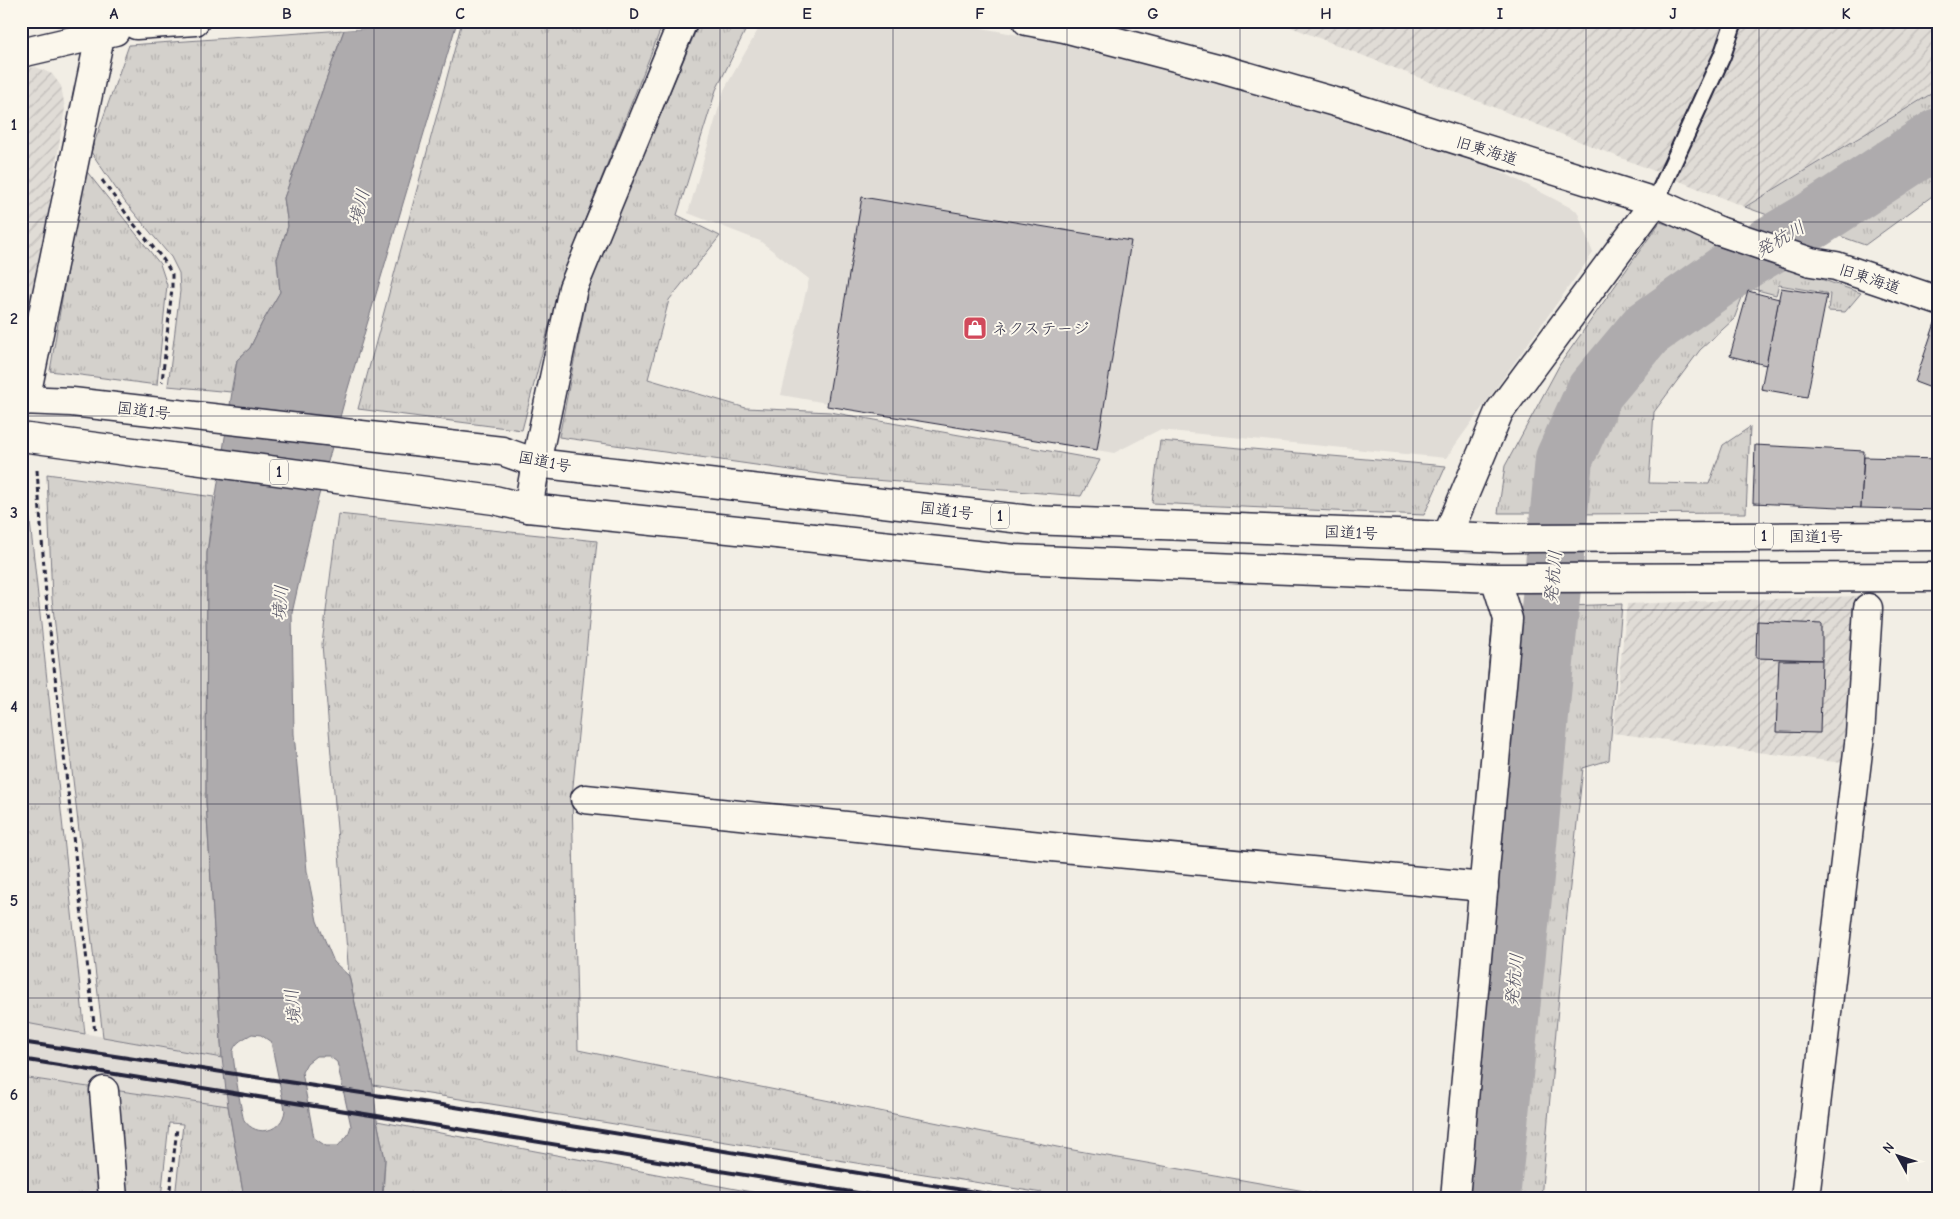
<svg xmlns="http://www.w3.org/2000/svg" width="1960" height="1219" viewBox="0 0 1960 1219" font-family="'Comic Neue','Klee One',sans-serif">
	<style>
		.built { fill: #e0dcd6 }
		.industrial { fill: url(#industrial-furrows) }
		.grass { fill: url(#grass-tufts); stroke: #7b7a84 }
		.water { fill: #aeabad; stroke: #76747f; fill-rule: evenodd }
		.pier { fill: #f2eee5 }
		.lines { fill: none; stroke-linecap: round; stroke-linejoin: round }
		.river { stroke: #aeabad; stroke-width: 58 }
		.building { fill: #c2bebe; stroke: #22223b }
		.service-casing { stroke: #22223b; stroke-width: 20 }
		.minor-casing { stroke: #22223b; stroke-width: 31 }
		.tertiary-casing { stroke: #22223b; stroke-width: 31 }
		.trunk-casing { stroke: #22223b; stroke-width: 31 }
		.path { stroke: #22223b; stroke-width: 3; stroke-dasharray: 5 4; stroke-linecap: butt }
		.service { stroke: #fbf7ec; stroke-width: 16 }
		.minor { stroke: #fbf7ec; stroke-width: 28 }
		.tertiary { stroke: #fbf7ec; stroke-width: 28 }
		.trunk { stroke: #fbf7ec; stroke-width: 28 }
		.rail { stroke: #22223b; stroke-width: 4 }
		.grid { fill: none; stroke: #22223b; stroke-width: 1; stroke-opacity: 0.55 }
		.labels { text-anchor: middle; stroke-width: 4; stroke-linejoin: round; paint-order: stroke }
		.shield { fill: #fbf7ec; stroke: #636270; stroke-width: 1 }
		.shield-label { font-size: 15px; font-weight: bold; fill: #22223b }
		.street-label { font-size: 16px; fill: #22223b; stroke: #fbf7ec }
		.poi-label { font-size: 16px; fill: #22223b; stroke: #fbf7ec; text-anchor: start }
		.water-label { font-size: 18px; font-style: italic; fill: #535263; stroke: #fbf7ec }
		.neatline { fill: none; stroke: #22223b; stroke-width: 2 }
		.grid-label { font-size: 16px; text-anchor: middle; font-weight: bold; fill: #22223b }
	</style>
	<defs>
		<pattern id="industrial-furrows" width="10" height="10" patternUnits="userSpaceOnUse" patternTransform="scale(1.25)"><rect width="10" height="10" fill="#e0dcd6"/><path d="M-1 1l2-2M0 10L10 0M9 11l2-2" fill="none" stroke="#c0bcb9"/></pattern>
		<pattern id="grass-tufts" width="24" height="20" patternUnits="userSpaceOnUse" patternTransform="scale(1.25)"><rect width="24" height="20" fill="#d4d1cc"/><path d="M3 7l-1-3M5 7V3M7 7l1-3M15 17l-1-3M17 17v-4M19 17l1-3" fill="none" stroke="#b6b3b0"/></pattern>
	</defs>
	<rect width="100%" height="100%" fill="#f2eee5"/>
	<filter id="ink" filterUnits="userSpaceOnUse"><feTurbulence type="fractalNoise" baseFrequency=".02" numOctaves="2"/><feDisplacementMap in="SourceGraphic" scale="10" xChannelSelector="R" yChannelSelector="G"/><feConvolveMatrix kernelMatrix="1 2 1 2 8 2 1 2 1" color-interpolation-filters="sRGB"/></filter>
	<g filter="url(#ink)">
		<!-- built -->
		<g class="built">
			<polygon points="763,21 945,21 1128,56 1485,163 1577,211 1593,253 1446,458 1159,430 1114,453 781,395 809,279 760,241 688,213 724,90"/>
			<polygon points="21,1022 222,1058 228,1106 21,1077"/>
		</g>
		<!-- industrial -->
		<g class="industrial">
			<polygon points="1276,21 1939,21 1939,89 1745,207"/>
			<polygon points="36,67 52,74 61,86 65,108 25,353 21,357 21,70"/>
			<polygon points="1858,596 1842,763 1613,733 1627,604"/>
		</g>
		<!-- grass -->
		<g class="grass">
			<polygon points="511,21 664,21 561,280 522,430 358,409 461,25"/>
			<polygon points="700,21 750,21 716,90 677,215 720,236 669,300 648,379 746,408 830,412 1100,460 1081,496 847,478 559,437 590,281"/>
			<polygon points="344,30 284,198 288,226 277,259 280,292 262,323 250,348 237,360 231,392 168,386 180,291 179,273 171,257 125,202 91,152 129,45"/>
			<polygon points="1939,89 1939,118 1779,219 1745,207"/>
			<polygon points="1939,153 1939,191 1865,245 1823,230"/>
			<polygon points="84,168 160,264 167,285 157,385 50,371"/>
			<polygon points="1660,222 1731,246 1631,324 1582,387 1552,454 1538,513 1498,513 1505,466 1560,364"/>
			<polygon points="1769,261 1861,293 1845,312 1828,311 1830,294 1779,285 1776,295 1746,287 1734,319 1700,350 1654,412 1649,483 1709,484 1723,445 1750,427 1746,513 1567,514 1575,469 1602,398 1655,339 1739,279"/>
			<polygon points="1160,441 1446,466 1424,515 1152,503"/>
			<polygon points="21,474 25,475 85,1034 21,1022"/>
			<polygon points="47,474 214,497 207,553 206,801 222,1058 103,1037 52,599"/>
			<polygon points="338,514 597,541 572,796 578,1050 1062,1148 1344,1198 1073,1198 373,1085 349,976 322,644"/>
			<polygon points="1494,604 1535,610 1473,1198 1443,1198 1471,899 1471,865"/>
			<polygon points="1622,604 1609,760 1583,768 1564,941 1541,1198 1510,1198 1567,606"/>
			<polygon points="21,1077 95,1088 103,1198 21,1198"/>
			<polygon points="113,1090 228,1106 244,1198 175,1198 183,1124 169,1123 161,1198 121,1198"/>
			<polygon points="377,1121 783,1198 383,1198 385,1159"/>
		</g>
		<!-- water -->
		<path class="water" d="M 457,22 L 346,395 L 316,506 L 292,613 L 294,734 L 307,871 L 317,921 L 334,962 L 349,976 L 373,1085 L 377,1121 L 385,1159 L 382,1198 L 244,1198 L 228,1106 L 222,1058 L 206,801 L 207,553 L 237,360 L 250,348 L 262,323 L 280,292 L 277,259 L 288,226 L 284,198 L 344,30 ZM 252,1034 L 261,1035 L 271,1042 L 285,1110 C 283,1131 257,1139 244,1120 C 242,1117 232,1055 233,1051 C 235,1042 245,1038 252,1034 ZM 316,1056 L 329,1056 L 337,1062 L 351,1126 L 348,1135 L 338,1146 L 326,1146 L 314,1138 L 302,1072 L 307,1063 Z"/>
		<!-- pier -->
		<polygon class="pier" points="439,21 460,22 341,30 344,28"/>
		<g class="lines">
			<!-- river -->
			<polyline class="river" points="1491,1198 1524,887 1564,459 1595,391 1646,330 1745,260 1813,220 1939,137"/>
		</g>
		<!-- building -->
		<g class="building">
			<polygon points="862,197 1131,241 1097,450 827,406"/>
			<polygon points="1781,288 1827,295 1807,397 1761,389"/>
			<polygon points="1748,291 1779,299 1766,365 1730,356"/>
			<polygon points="1935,323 1939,325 1939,391 1915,382"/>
			<polygon points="1755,445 1864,451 1861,508 1753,503"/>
			<polygon points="1864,457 1939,459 1939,510 1861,508"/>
			<polygon points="1757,621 1822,624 1822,660 1756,658"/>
			<polygon points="1779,660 1822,660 1820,733 1776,732"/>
		</g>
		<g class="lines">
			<!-- service casing -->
			<g class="service-casing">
				<polyline id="service" points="1655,202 1722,56 1734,21"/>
			</g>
			<!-- minor casing -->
			<g class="minor-casing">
				<g id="minor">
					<polyline points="21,53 115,31"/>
					<polyline points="1719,231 1811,262 1836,266 1939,301"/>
					<polyline points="25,401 100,36 107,21"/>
					<polyline points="528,508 536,463 573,288 683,21"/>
					<polyline points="1447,536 1499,412 1655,202"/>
					<polyline points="585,799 1041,846 1484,887"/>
					<polyline points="104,1091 113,1198"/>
					<polyline points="1455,1198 1508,619 1495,578"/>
					<polyline points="1805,1198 1860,735 1868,608"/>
				</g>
			</g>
			<!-- tertiary casing -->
			<g class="tertiary-casing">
				<g id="tertiary">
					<polyline points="1027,21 1064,28 1221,69 1349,106 1655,202 1719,231"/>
					<polyline points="136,25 195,21"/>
				</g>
			</g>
			<!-- trunk casing -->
			<g class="trunk-casing">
				<g id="trunk">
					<polyline points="21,400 72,402 502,451 536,463 1030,520 1503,538 1939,536"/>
					<polyline points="21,437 494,500 528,508 1014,559 1495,578 1939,577"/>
				</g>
			</g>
			<!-- path -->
			<g class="path">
				<polyline points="102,180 133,223 163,259 172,274 172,288 162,382"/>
				<polyline points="37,470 46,595 95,1033"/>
				<polyline points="169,1198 177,1128"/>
			</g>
			<!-- service -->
			<use href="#service" class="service"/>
			<!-- minor -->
			<use href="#minor" class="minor"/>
			<!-- tertiary -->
			<use href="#tertiary" class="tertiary"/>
			<!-- trunk -->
			<use href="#trunk" class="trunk"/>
			<!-- rail -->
			<g class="rail">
				<polyline points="21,1042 455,1107 1012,1198"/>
				<polyline points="21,1059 889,1198"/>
			</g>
		</g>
	</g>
	<!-- grid -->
	<path class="grid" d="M 201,21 L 201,1198M 374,21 L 374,1198M 547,21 L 547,1198M 720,21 L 720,1198M 893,21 L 893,1198M 1067,21 L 1067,1198M 1240,21 L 1240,1198M 1413,21 L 1413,1198M 1586,21 L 1586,1198M 1759,21 L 1759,1198M 21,222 L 1939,222M 21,416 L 1939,416M 21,610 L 1939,610M 21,804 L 1939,804M 21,998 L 1939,998"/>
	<!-- icons -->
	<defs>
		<g id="shop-square" transform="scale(1.25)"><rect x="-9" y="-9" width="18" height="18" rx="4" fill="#d1495b" stroke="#fbf7ec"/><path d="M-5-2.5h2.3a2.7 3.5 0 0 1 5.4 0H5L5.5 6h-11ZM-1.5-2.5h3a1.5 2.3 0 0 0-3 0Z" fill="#fff"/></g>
	</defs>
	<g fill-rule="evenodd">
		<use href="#shop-square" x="975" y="328"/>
	</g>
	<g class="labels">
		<!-- shield labels -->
		<g class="shield">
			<rect x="270" y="459.5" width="18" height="25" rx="4"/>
			<rect x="991" y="503.5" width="18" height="25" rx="4"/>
			<rect x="1755" y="523.5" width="18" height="25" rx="4"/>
		</g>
		<g class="shield-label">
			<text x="279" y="477">1</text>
			<text x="1000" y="521">1</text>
			<text x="1764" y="541">1</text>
		</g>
		<!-- street labels -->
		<g class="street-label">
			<text transform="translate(1487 150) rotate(17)" y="6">旧東海道</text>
			<text transform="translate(1870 278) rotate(18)" y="6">旧東海道</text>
			<text transform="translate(144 410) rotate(7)" y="6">国道1号</text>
			<text transform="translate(545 461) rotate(11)" y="6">国道1号</text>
			<text transform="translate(947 510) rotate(7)" y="6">国道1号</text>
			<text transform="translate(1351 532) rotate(2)" y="6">国道1号</text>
			<text x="1816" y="542">国道1号</text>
		</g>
		<!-- poi labels -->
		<g class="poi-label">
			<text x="992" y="334">ネクステージ</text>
		</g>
		<!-- water labels -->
		<g class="water-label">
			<text transform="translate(359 207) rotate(-75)" y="6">境川</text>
			<text transform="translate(1780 239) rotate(-30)" y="6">発杭川</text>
			<text transform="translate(1553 577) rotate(-85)" y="6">発杭川</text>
			<text transform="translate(280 603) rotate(-85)" y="6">境川</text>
			<text transform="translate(1514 980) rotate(-84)" y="6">発杭川</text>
			<text transform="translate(293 1007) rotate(-96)" y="6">境川</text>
		</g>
	</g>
	<!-- margin -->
	<rect width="1960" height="1219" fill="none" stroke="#fbf7ec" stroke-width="55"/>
	<!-- north arrow -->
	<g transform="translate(1898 1156) rotate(310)" stroke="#fbf7ec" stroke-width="4" paint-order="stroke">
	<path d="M0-4L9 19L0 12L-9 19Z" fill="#22223b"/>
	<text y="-8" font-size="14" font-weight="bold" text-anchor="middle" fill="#22223b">N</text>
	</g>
	<rect x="28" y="28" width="1904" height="1164" class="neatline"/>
	<g class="grid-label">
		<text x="114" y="19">A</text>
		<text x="287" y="19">B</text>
		<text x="460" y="19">C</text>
		<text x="634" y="19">D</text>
		<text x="807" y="19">E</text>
		<text x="980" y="19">F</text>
		<text x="1153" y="19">G</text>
		<text x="1326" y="19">H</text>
		<text x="1500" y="19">I</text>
		<text x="1673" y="19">J</text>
		<text x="1846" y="19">K</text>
		<text x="14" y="130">1</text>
		<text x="14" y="324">2</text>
		<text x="14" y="518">3</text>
		<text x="14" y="712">4</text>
		<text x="14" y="906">5</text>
		<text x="14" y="1100">6</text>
	</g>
</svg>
